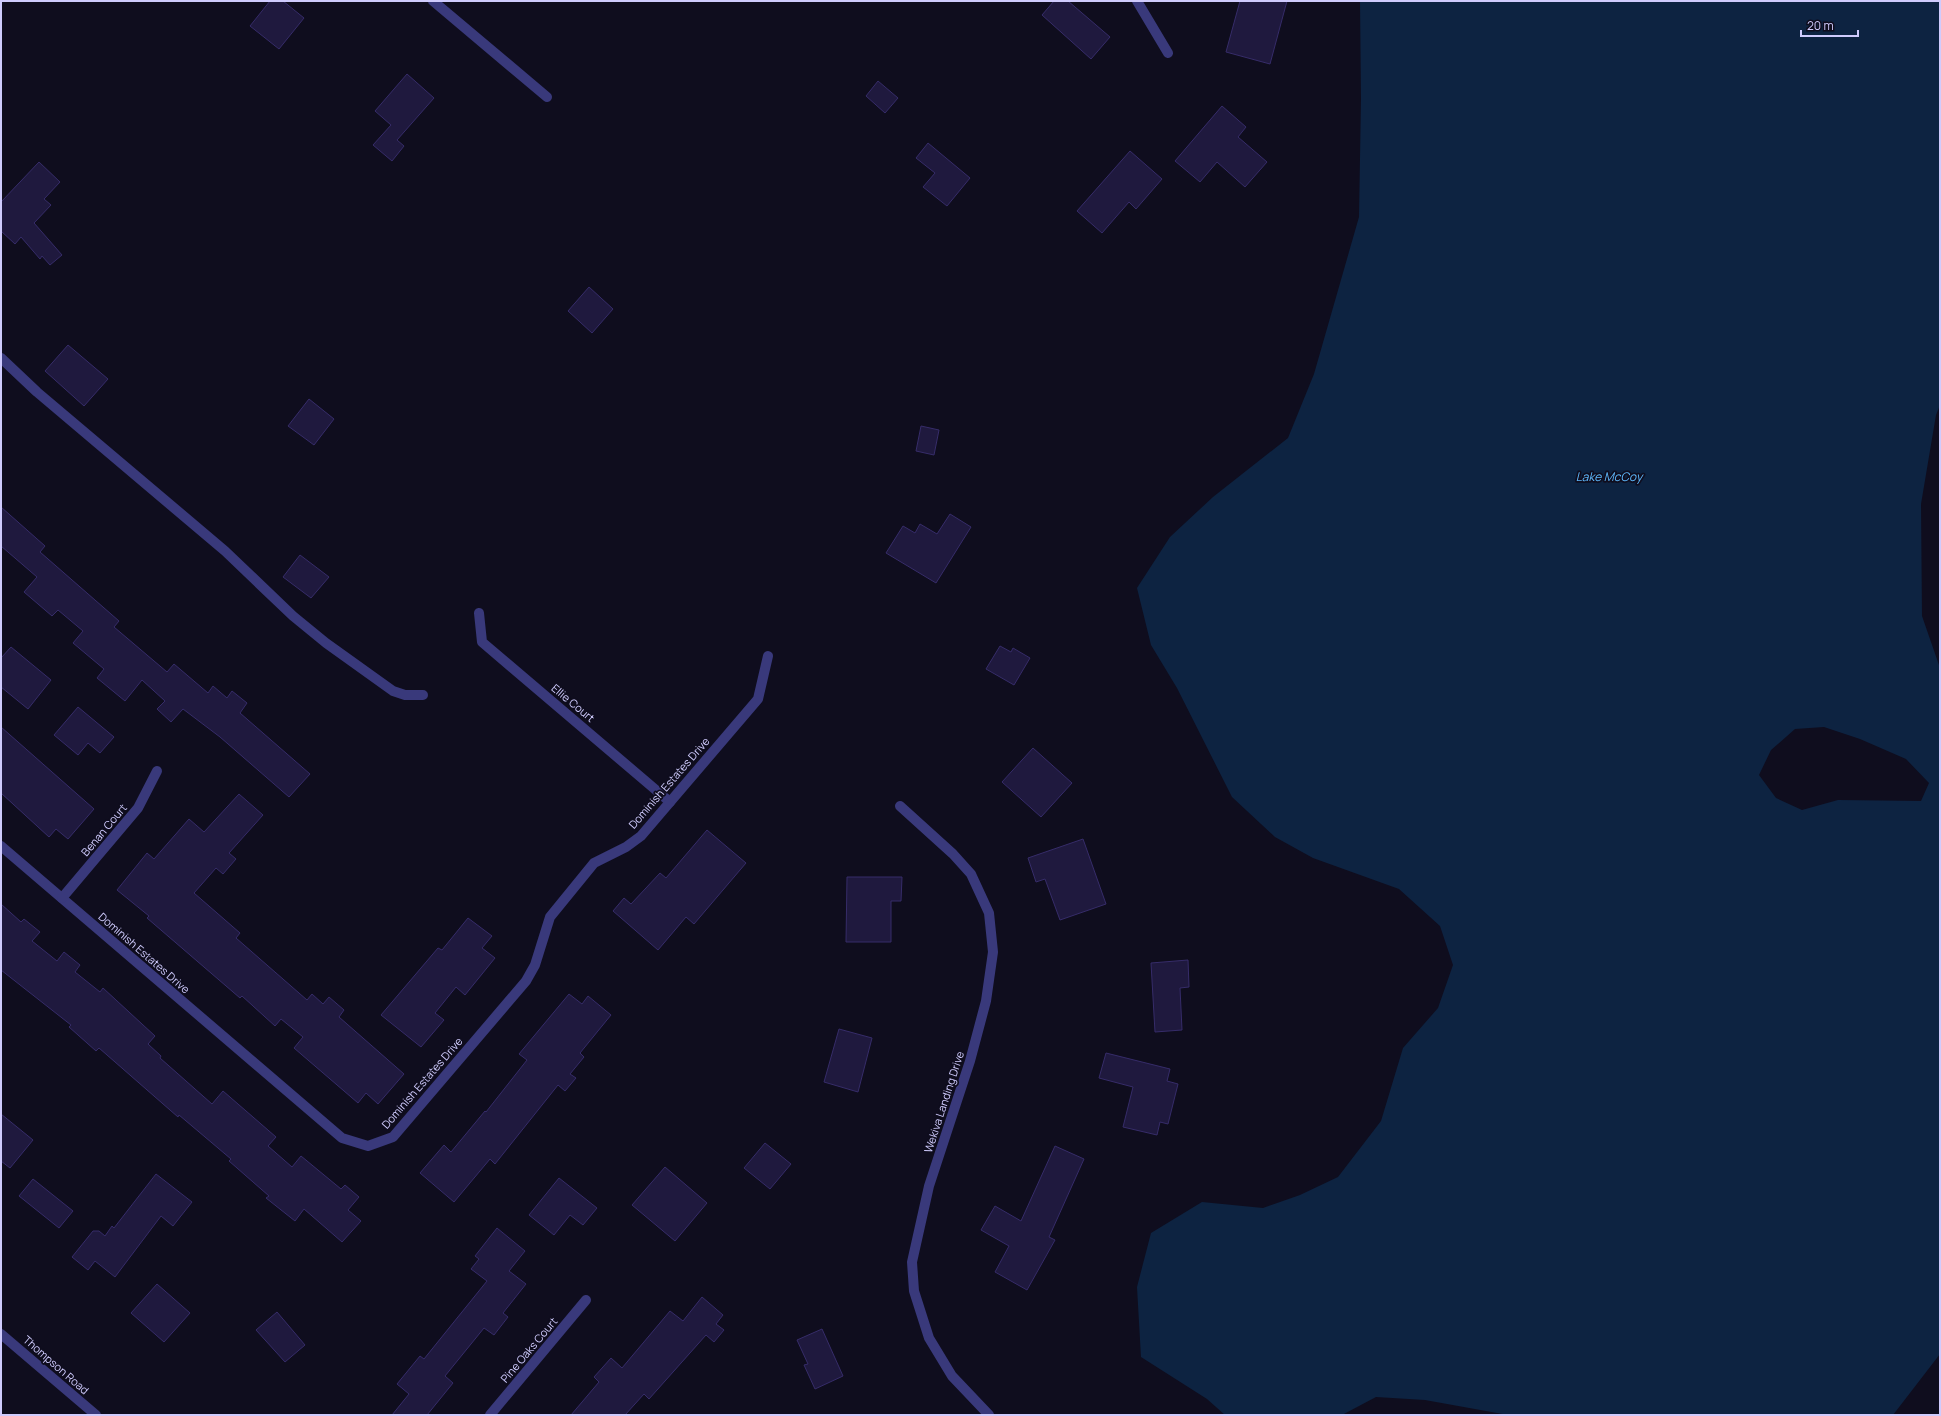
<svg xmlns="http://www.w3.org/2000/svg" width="1941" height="1416" viewBox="0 0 1941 1416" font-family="Manrope,sans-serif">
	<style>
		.water { fill: #0d2341; fill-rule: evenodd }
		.building { fill: #1f193e; stroke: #362c69 }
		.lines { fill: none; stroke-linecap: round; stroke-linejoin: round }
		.minor { stroke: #39397b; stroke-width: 10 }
		.labels { text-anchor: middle; stroke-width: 3.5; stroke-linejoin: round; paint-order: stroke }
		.street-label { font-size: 11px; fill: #cfcbfd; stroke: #0f0d1e }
		.water-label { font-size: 12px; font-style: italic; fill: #5db7fa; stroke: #0f0d1e }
	</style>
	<rect width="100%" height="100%" fill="#0f0d1e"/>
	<!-- water -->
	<path class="water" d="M 1360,1 L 1940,1 L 1940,405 L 1936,415 L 1921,504 L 1922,616 L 1940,668 L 1940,1354 L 1893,1415 L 1508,1415 L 1425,1400 L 1376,1397 L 1342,1415 L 1225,1415 L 1207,1399 L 1141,1357 L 1137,1287 L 1151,1233 L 1202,1202 L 1263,1208 L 1300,1195 L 1338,1177 L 1381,1121 L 1403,1048 L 1438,1008 L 1453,965 L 1440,926 L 1399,889 L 1313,858 L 1275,837 L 1232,797 L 1177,688 L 1151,645 L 1137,588 L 1170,537 L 1213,497 L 1288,438 L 1314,374 L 1359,217 L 1361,99 ZM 1824,727 L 1860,739 L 1906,759 L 1929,783 L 1921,801 L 1838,800 L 1802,810 L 1776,798 L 1759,775 L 1771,750 L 1795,729 Z"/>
	<!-- building -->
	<g class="building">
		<polygon points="270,1 283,1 304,18 279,49 250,26"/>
		<polygon points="1054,1 1068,1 1110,37 1091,59 1042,15"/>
		<polygon points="1240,1 1287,1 1270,64 1226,52"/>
		<polygon points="407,74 434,98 397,140 404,146 392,161 373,145 391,125 375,111"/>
		<polygon points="878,81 898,98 885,113 866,96"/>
		<polygon points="1222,106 1246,127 1238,137 1267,162 1245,187 1217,162 1200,182 1175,161"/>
		<polygon points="928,143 970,178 947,206 923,187 935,173 916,158"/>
		<polygon points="1130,151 1162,179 1136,209 1129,202 1102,233 1077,211"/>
		<polygon points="39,162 60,182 44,199 51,205 34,223 62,255 50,265 42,256 40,259 21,237 15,244 1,231 1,202"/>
		<polygon points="589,287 613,309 592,333 568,311"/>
		<polygon points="68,345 108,379 84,406 45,371"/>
		<polygon points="309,399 334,419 314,445 288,426"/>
		<polygon points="921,426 939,430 934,455 916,451"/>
		<polygon points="1,507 45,546 40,552 119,621 114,627 167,672 174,664 208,693 213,686 227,698 232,691 247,703 240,713 310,774 289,797 220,737 183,709 171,722 157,709 165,701 142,680 125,701 97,678 104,669 73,643 83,631 58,610 52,616 24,592 37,577 1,546"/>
		<polygon points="950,514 971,527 936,583 886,553 903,526 915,533 920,524 937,534"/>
		<polygon points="300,555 329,577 311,598 283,577"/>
		<polygon points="1000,646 1011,652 1013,648 1030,658 1014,685 986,669"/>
		<polygon points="11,647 51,680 28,709 1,687 1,658"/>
		<polygon points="78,707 114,737 100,753 88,743 78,755 54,735"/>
		<polygon points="1,727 94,809 68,839 56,829 49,837 1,793"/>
		<polygon points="1033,748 1072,783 1041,817 1002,782"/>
		<polygon points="239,794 263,815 229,853 236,859 223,874 216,868 194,893 240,933 236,938 307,1000 312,994 323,1004 329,997 344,1010 339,1017 404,1074 378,1104 366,1093 358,1103 294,1048 303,1037 281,1019 275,1026 242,996 240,998 147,918 149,916 117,890 147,853 154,859 189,819 204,832"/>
		<polygon points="707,830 746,863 694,924 686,917 658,950 613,911 624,898 631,904 660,873 666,878"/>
		<polygon points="1083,839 1106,904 1060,920 1045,879 1036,882 1028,858"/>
		<polygon points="847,877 902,877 901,901 891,901 891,942 846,942"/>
		<polygon points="1,904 21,922 24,919 40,932 32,941 57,961 64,952 80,965 75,972 100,992 103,988 155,1036 148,1044 161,1056 160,1058 212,1104 223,1091 276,1137 268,1146 292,1167 301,1156 341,1189 345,1185 359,1197 348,1210 361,1221 342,1242 304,1209 295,1221 266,1198 269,1196 229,1161 231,1159 179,1115 178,1117 99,1048 96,1051 69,1027 71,1025 1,970"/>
		<polygon points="468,918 492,936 482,948 495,958 465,995 456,987 435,1013 444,1020 421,1047 381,1015 438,948 442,950"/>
		<polygon points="1188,960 1189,987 1180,988 1182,1030 1155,1032 1151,963"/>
		<polygon points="569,994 582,1004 588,996 611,1015 580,1053 584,1057 570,1074 576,1078 565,1091 558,1085 495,1164 490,1159 454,1202 420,1173 444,1145 451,1152 485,1111 486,1112 527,1060 519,1054"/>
		<polygon points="839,1029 872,1038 858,1092 824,1082"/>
		<polygon points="1106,1053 1170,1069 1167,1081 1178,1084 1168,1124 1160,1122 1157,1135 1123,1127 1133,1087 1099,1078"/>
		<polygon points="1,1114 33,1140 10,1168 1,1161"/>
		<polygon points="765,1143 791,1164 770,1189 744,1168"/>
		<polygon points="1055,1146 1084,1159 1049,1237 1055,1240 1027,1290 995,1272 1009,1246 981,1230 995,1206 1021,1221"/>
		<polygon points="665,1167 707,1203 675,1241 632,1205"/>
		<polygon points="156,1174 192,1202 173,1226 161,1216 115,1277 95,1261 88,1270 72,1257 93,1231 99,1231 105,1236 112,1226 114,1228"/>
		<polygon points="559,1178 597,1208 583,1225 570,1215 554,1235 529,1215"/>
		<polygon points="33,1179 73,1211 59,1228 19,1196"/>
		<polygon points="497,1228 525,1251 509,1271 526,1284 503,1313 508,1317 494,1335 484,1328 445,1376 453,1383 427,1415 392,1415 409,1394 397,1384 420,1356 424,1359 487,1281 471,1269 479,1259 475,1256"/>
		<polygon points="157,1284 190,1313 164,1342 131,1313"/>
		<polygon points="702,1297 723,1315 716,1324 724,1330 714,1342 706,1335 649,1399 644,1394 625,1415 571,1415 599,1382 594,1377 611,1358 622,1368 670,1311 683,1321"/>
		<polygon points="277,1312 305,1345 285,1362 256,1330"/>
		<polygon points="822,1329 843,1376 815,1389 804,1365 808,1364 797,1340"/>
	</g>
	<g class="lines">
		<!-- minor -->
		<g class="minor">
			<polyline points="433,1 547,97"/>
			<polyline points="1137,1 1168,53"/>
			<polyline points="1,358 37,392 225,551 293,616 326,643 393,691 405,695 423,695"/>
			<polyline points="479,613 482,642 670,802"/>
			<polyline points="900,806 953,854 971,874 989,913 993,952 986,1001 970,1061 929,1186 912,1262 914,1291 929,1338 952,1376 989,1415"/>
			<polyline points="1,846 342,1138 368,1146 393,1137 526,981 535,965 550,917 594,863 626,847 641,836 758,699 768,656"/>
			<polyline points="62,898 138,808 157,771"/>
			<polyline points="1,1334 96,1415"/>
			<polyline points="490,1415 586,1300"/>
		</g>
	</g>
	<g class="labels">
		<!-- street labels -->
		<g class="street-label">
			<text transform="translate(573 703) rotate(40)" y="4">Ellie Court</text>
			<text transform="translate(669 783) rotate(-49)" y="4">Dominish Estates Drive</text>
			<text transform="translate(104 830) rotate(-50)" y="4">Benan Court</text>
			<text transform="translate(144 953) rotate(41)" y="4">Dominish Estates Drive</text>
			<text transform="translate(422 1083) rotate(-49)" y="4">Dominish Estates Drive</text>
			<text transform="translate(944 1102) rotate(-72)" y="4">Wekiva Landing Drive</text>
			<text transform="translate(529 1350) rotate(-50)" y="4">Pine Oaks Court</text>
			<text transform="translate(56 1365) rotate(41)" y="4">Thompson Road</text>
		</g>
		<!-- water labels -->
		<g class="water-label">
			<text x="1609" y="481">Lake McCoy</text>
		</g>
	</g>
	<!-- border -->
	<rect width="1941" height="1416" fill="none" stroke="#cfcbfd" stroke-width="4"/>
	<!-- scale -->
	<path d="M1801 30v6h57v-6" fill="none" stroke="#cfcbfd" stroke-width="2"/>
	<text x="1807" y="30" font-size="12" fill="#cfcbfd" stroke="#0f0d1e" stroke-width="3" paint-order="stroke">20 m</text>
</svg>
